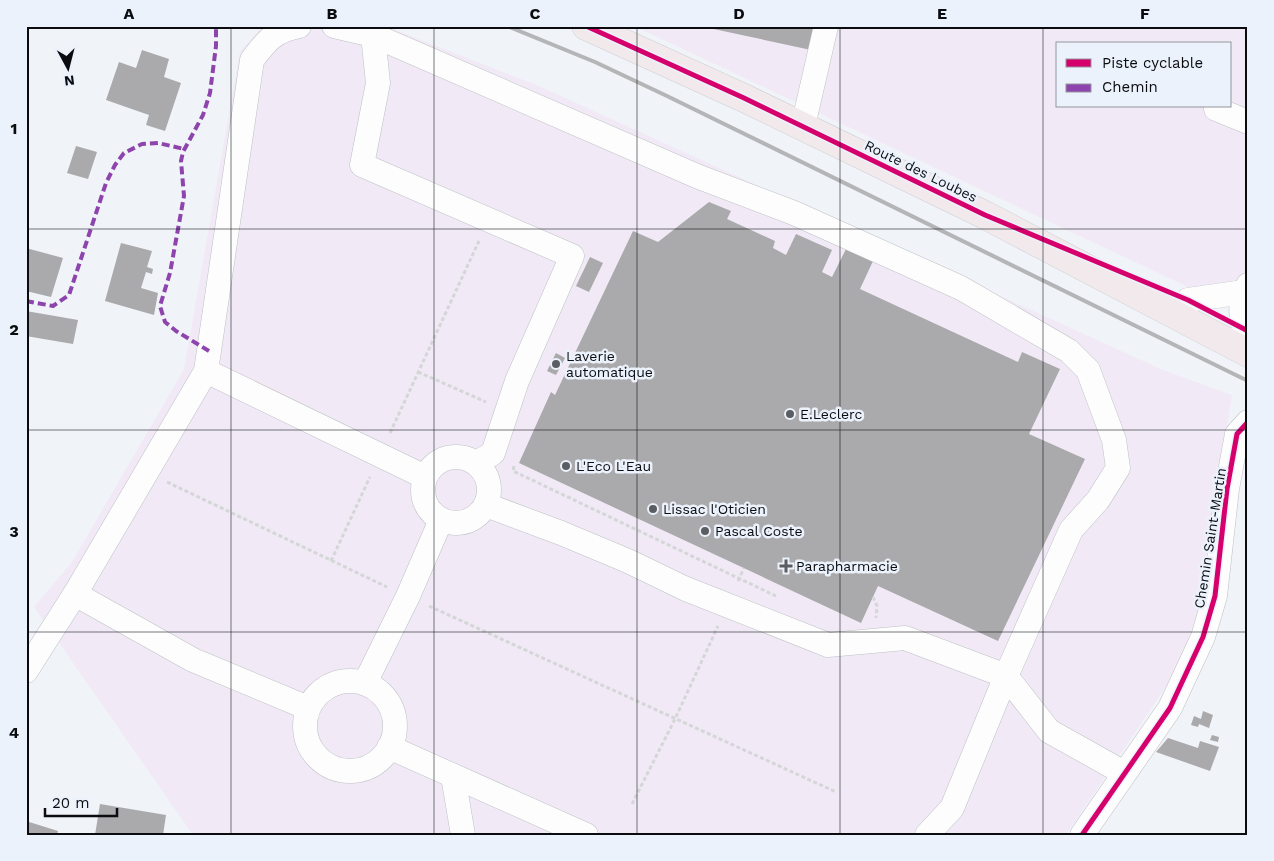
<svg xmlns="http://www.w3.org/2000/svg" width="1274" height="861" viewBox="0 0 1274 861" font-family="'Work Sans',sans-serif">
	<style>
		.commercial { fill: #f1eaf6; fill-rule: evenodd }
		.building { fill: #aaa9ab }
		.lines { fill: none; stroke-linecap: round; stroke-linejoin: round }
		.minor-casing { stroke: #bec0c4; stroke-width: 25 }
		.major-casing { stroke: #cdcfd1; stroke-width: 29 }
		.path { stroke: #d5d6d8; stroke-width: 3; stroke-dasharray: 4 2.5; stroke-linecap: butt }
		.minor { stroke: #fdfdfe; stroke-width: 24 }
		.major { stroke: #f2e9ec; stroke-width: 28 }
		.rail { stroke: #b4b5b7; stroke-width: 4 }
		.quiet { stroke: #8e44ad; stroke-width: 4; stroke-dasharray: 8 4; stroke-linecap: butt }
		.cycleway-casing { stroke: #ecf2fc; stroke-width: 8 }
		.cycleway { stroke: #d6006c; stroke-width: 5 }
		.grid { fill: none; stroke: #0a0c0f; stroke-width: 1; stroke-opacity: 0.55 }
		.poi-dot { fill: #5a5d61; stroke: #ecf2fc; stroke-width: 2 }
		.labels { text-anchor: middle; stroke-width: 5; stroke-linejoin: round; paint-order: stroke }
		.street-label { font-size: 14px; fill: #0a0c0f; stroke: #ecf2fc }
		.poi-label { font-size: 14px; fill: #0a0c0f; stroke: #ecf2fc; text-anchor: start }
		.neatline { fill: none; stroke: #0a0c0f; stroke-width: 2 }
		.grid-label { font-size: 16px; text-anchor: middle; font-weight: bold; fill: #0a0c0f }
	</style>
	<rect width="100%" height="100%" fill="#f0f3f8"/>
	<!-- commercial -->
	<g class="commercial">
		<polygon points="263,26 385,26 539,86 1163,370 1232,395 1199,607 1179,667 1066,835 193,835 34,607 72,562 184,369 240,51"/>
		<path d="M 634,26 L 1248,26 L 1248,311 L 1241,312 ZM 1058,44 L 1230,44 L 1230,106 L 1058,106 Z"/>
	</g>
	<!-- building -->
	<g class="building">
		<polygon points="710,26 815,26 811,50 709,28"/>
		<polygon points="142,50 169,59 164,77 181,83 165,131 146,125 149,115 106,100 119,62 136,68"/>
		<polygon points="76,146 97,152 88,179 67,173"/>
		<polygon points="709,202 731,211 727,219 775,241 773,248 786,255 796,234 832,250 822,272 832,277 846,249 873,261 860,289 1018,362 1022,352 1060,369 1029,434 1085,459 998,641 878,586 861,623 519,463 551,392 555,395 633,231 658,242"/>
		<polygon points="121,243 152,251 147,267 153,269 152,274 146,272 141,288 158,293 154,315 105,301"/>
		<polygon points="26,248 63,258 51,297 26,291"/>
		<polygon points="590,257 603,263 589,292 576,286"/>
		<polygon points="26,311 78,320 73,344 26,336"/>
		<polygon points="556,353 565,358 556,375 547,371"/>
		<polygon points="1203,711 1213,715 1209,728 1199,724 1198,727 1191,725 1194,716 1201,719"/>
		<polygon points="1212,735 1219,737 1218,742 1210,740"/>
		<polygon points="1168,738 1198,748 1200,741 1219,747 1210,771 1156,752"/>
		<polygon points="100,804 166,815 163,835 95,835"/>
		<polygon points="26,821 58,831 57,835 26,835"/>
	</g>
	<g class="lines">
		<!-- minor casing -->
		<g class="minor-casing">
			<g id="minor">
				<polyline points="334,26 373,35 699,177 794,213 961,288 1069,351 1088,370 1114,440 1118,468 1098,500 1071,530 1006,676 952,808 927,835"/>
				<polyline points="373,35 378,83 362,165 572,256 517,381 493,453 477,463"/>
				<polyline points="1216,109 1248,122"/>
				<polyline points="803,126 826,26"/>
				<path d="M 1248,285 C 1238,301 1240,322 1248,338"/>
				<polyline points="1188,300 1244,292"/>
				<polyline points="206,371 425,477"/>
				<circle cx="456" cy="490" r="33"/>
				<polyline points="486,505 561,533 628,561 686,589 828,645 905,638 1006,676 1049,731 1124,773"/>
				<polyline points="75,594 193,660 308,708"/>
				<path d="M 26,671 L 75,594 L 206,371 L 252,60 C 267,40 274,31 299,26"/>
				<circle cx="350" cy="726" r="45"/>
				<polyline points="365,683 408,596 441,520"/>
				<polyline points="389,747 586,835"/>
				<polyline points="453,776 463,835"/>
				<polyline points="1082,835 1170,708 1203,637 1215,596 1227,489 1237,434 1248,422"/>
			</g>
		</g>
		<!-- major casing -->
		<g class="major-casing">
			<polyline id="major" points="586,26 744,98 985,215 1248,353"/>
		</g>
		<!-- path -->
		<g class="path">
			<polyline points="418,372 486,402"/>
			<polyline points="390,433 479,241"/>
			<polyline points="514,466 513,471 776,596"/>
			<polyline points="167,482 387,587"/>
			<polyline points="331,561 370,477"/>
			<polyline points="738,581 744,568"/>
			<polyline points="873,597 877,606 876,618"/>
			<polyline points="429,606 836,792"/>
			<polyline points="632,804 675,719 718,626"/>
		</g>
		<!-- minor -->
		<use href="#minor" class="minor"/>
		<!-- major -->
		<use href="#major" class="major"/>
		<!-- rail -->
		<polyline class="rail" points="507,26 595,62 667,96 1248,381"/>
		<!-- quiet -->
		<g class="quiet">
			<polyline points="113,26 113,28"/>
			<polyline points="26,301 53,306 69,295 106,183 115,165 124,153 142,144 158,143 184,149"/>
			<polyline points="209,351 176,331 165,322 160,306 170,273 184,196 181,161 183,152 203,115 210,93 216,46 216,26"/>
		</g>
		<!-- cycleway casing -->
		<g class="cycleway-casing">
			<g id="cycleway">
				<polyline points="586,26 744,98 985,215 1188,300 1248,331"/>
				<polyline points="1082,835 1170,708 1203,637 1215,596 1227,489 1237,434 1248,422"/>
			</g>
		</g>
		<!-- cycleway -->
		<use href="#cycleway" class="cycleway"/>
	</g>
	<!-- grid -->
	<path class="grid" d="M 231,26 L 231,835M 434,26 L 434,835M 637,26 L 637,835M 840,26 L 840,835M 1043,26 L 1043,835M 26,229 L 1248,229M 26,430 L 1248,430M 26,632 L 1248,632"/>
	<!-- markers -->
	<g class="poi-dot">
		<circle cx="556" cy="364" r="5"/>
		<circle cx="790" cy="414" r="5"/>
		<circle cx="566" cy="466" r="5"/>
		<circle cx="653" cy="509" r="5"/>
		<circle cx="705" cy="531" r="5"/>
		<path d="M783.5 558.5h5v5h5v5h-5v5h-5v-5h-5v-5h5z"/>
	</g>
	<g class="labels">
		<!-- street labels -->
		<g class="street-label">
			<text transform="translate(921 171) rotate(26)" y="5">Route des Loubes</text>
			<text transform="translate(1210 538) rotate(-81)" y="5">Chemin Saint-Martin</text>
		</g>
		<!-- poi labels -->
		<g class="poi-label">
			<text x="566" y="361">Laverie<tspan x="566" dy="16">automatique</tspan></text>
			<text x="800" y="419">E.Leclerc</text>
			<text x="576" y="471">L'Eco L'Eau</text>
			<text x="663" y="514">Lissac l'Oticien</text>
			<text x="715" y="536">Pascal Coste</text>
			<text x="796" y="571">Parapharmacie</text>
		</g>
	</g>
	<!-- border -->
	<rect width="1274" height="861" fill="none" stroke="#ecf2fc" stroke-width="55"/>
	<!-- legend -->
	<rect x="1056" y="42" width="175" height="65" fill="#ecf2fc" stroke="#92969d"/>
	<rect x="1066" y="59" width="25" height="8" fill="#d6006c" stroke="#92969d"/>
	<text x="1102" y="68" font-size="15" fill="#0a0c0f">Piste cyclable</text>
	<rect x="1066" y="84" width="25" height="8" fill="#8e44ad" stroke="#92969d"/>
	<text x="1102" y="92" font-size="15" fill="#0a0c0f">Chemin</text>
	<!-- north arrow -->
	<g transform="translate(68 68) rotate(173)" stroke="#ecf2fc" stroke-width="4" paint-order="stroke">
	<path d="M0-4L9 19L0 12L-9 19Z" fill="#0a0c0f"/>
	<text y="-8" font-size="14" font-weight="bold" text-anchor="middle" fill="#0a0c0f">N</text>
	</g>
	<!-- scale -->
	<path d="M45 808v8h72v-8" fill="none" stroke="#0a0c0f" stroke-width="2.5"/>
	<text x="52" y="808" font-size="15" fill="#0a0c0f" stroke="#ecf2fc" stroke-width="4" paint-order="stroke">20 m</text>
	<rect x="28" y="28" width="1218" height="806" class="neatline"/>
	<g class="grid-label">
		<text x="129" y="19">A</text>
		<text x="332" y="19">B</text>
		<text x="535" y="19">C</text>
		<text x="739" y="19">D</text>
		<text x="942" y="19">E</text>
		<text x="1145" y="19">F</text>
		<text x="14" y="134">1</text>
		<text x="14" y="335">2</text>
		<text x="14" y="537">3</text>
		<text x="14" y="738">4</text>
	</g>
</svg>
